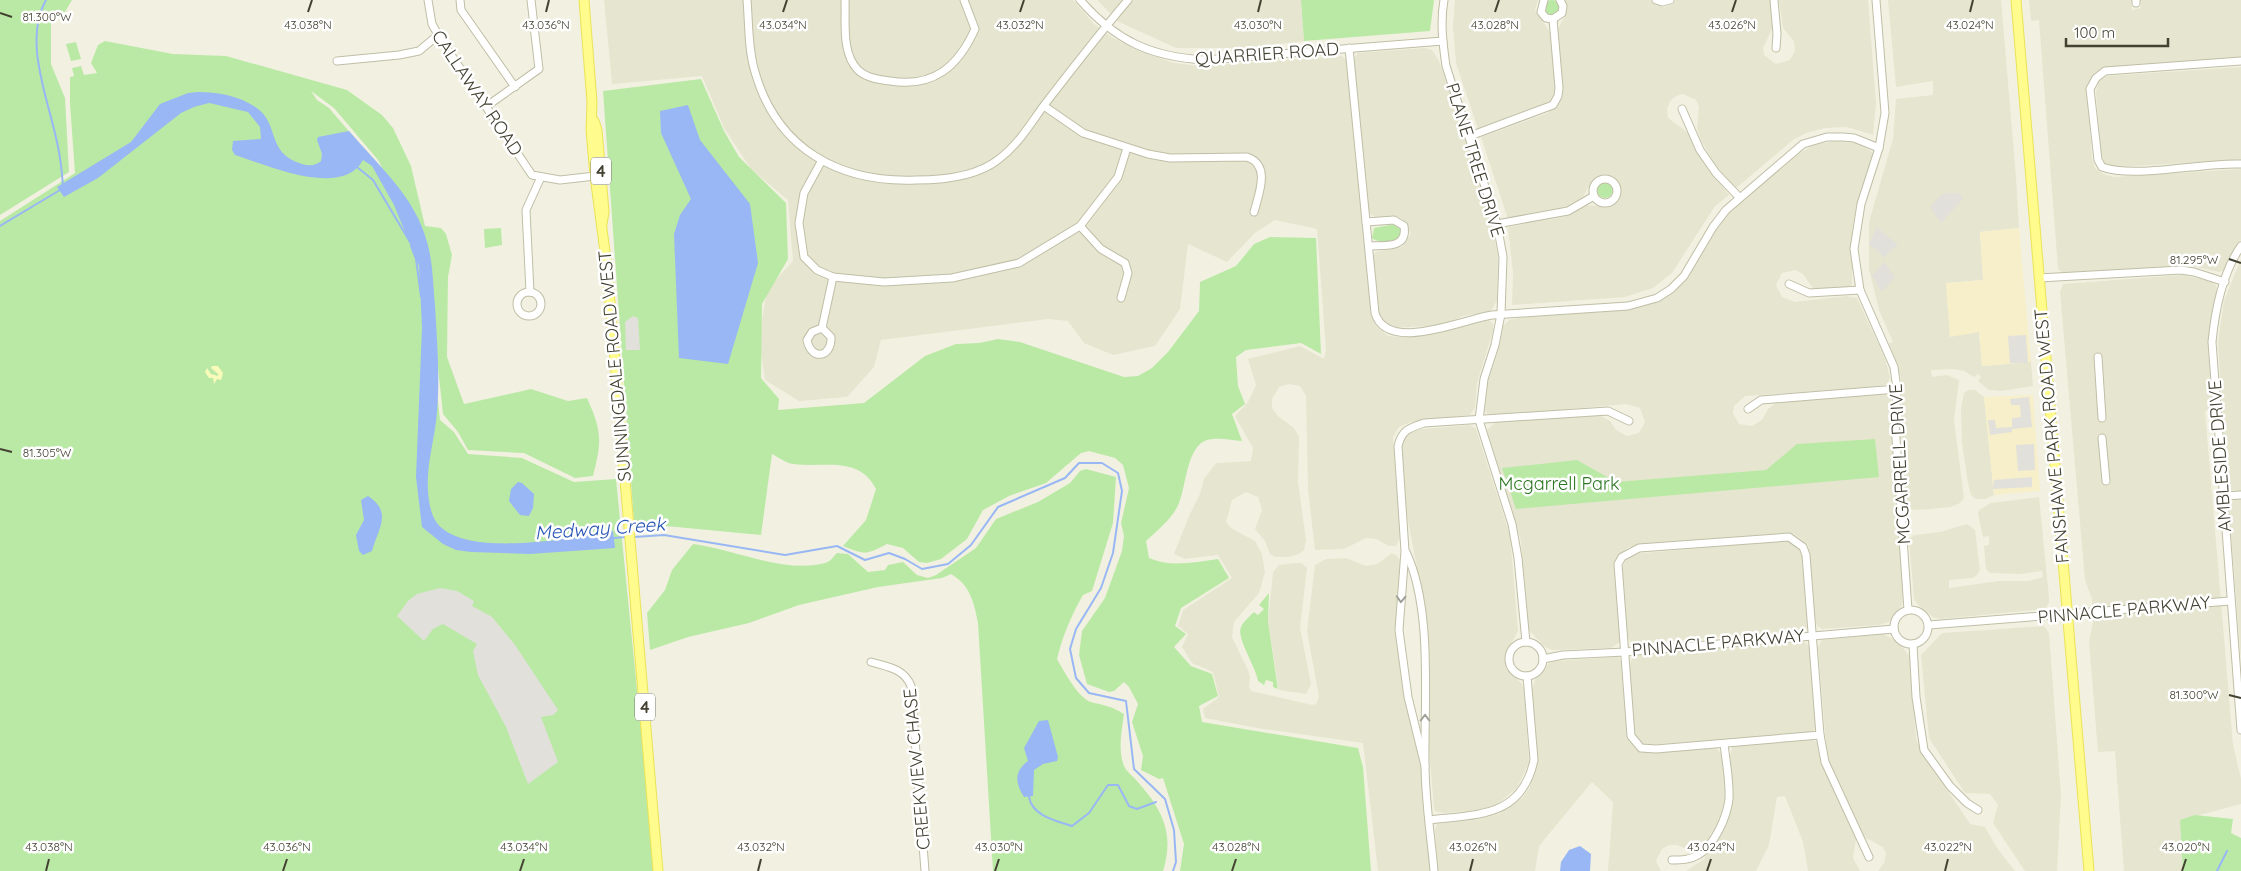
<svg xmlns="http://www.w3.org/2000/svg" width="2241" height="871" viewBox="0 0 2241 871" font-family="Quicksand,sans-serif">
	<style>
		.residential { fill: #e6e5cf }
		.commercial { fill: #f6efca }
		.green { fill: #bae9a6 }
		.sand { fill: #f7fab9 }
		.parking { fill: #e1e0da }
		.water { fill: #98b7f4 }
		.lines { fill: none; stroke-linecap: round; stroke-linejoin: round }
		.stream { stroke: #98b7f4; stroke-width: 2 }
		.minor-casing { stroke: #c0bea6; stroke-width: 9 }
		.major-casing { stroke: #eae357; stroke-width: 11 }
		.minor { stroke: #fff; stroke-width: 7 }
		.major { stroke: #fffb8d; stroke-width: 9 }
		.oneway { stroke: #a1a098 }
		.ticks { fill: none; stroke: #434132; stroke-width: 2 }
		.labels { text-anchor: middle; stroke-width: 5; stroke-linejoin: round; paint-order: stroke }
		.shield { fill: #fff; stroke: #7b7a70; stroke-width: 1 }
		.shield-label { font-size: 16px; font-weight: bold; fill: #434132 }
		.street-label { font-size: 18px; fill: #434132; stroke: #fff }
		.park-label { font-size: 18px; fill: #2d7723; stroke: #fff }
		.water-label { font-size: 19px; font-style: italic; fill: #2654b4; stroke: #fff }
		.ticks-label { font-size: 12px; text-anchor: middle; fill: #434132; stroke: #fff; stroke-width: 5; stroke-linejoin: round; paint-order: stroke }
	</style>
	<rect width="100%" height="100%" fill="#f2f1e1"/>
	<!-- residential -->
	<g class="residential">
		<polygon points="604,0 1073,0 1094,24 1113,38 1137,50 1174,63 1200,66 1342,56 1346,60 1347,68 1373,320 1376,326 1388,336 1398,337 1439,333 1489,320 1493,324 1493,331 1477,383 1475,407 1470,415 1411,422 1399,427 1393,437 1400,538 1396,546 1389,546 1376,539 1366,538 1344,549 1315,550 1308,489 1306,396 1300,386 1289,384 1279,387 1272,399 1272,408 1278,416 1294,428 1299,437 1298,482 1306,540 1304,550 1299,554 1289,557 1275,557 1270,554 1265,541 1255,529 1262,510 1258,497 1246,492 1232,500 1226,522 1231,528 1255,541 1262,554 1265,572 1259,593 1234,622 1232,637 1248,670 1250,677 1249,687 1251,691 1312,705 1316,704 1319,697 1307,631 1315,565 1326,559 1346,558 1366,566 1377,564 1392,553 1397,556 1400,560 1397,606 1401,668 1406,706 1420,758 1430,871 1378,871 1363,743 1257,728 1205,718 1203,709 1219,697 1213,672 1192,663 1182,647 1188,634 1178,626 1183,610 1232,578 1218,555 1185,559 1174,554 1189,516 1200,494 1204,479 1216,463 1251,461 1253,448 1235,416 1248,402 1256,385 1248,359 1300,346 1324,359 1326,350 1317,229 1275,220 1255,233 1227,262 1188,244 1180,309 1155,346 1113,355 1084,343 1068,321 1048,319 881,340 874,367 847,397 799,401 765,380 759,338 767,289 793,261 788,200 751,169 724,128 702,76 612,84"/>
		<polygon points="1097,0 1301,0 1304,41 1248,48 1176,48 1119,22"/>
		<polygon points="1455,0 1538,0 1535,10 1551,34 1557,85 1553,99 1546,106 1478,129 1456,63 1453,27"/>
		<polygon points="1565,0 1650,0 1655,5 1663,7 1671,5 1676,0 1771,0 1772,29 1763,48 1764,55 1776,64 1790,60 1795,51 1794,41 1783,28 1779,0 1868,0 1876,104 1873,135 1847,127 1825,128 1806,133 1793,140 1735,189 1714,163 1701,140 1697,128 1699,107 1696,100 1683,94 1676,96 1670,101 1667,109 1668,118 1691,135 1710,170 1729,195 1715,206 1672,273 1653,288 1625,297 1512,305 1513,272 1508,227 1563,217 1587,205 1605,207 1615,202 1619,196 1620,188 1617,181 1612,176 1603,174 1591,182 1583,197 1567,206 1550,213 1508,219 1481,137 1548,113 1560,99 1563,86 1558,29 1567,12"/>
		<polygon points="1888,0 2001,0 2016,177 2019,228 1980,232 1983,280 1946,283 1950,336 1979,332 1982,366 2031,362 2033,386 2001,391 1989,390 1978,381 1981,377 1978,374 1974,377 1964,371 1954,369 1931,370 1932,377 1947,375 1959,380 1954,420 1964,498 1960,503 1951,507 1931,509 1912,510 1906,506 1900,430 1901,377 1889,343 1893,342 1879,310 1869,269 1869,222 1893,139 1896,99 1933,95 1933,81 1896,87"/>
		<polygon points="2029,0 2131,0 2132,10 2141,8 2140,0 2241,0 2241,57 2103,68 2095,73 2087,90 2092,158 2095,168 2103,174 2114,177 2241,169 2241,240 2224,271 2219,272 2192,266 2063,273 2058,269 2039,20 2031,21"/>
		<polygon points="1425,48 1432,50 1439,61 1489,211 1498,256 1497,300 1491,311 1463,316 1444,325 1391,328 1380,318 1373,256 1376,252 1402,247 1411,234 1407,224 1402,219 1396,216 1378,218 1369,214 1353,60 1358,53"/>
		<polygon points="2241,67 2241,160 2113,167 2105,164 2101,154 2096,92 2099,81 2107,76"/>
		<polygon points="1835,141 1856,143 1871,151 1873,154 1856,207 1852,231 1852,285 1846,290 1822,291 1813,288 1803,274 1795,270 1782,273 1776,285 1782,297 1795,302 1846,296 1857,298 1885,358 1890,378 1887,384 1874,387 1745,396 1734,406 1733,413 1739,424 1752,426 1762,420 1768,409 1777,402 1881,393 1891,397 1890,419 1903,595 1902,605 1889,622 1879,625 1822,629 1817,626 1815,617 1810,554 1808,545 1794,534 1784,533 1629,547 1618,555 1615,563 1620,642 1611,648 1552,650 1545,647 1529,630 1521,541 1487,430 1496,422 1599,415 1610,421 1616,430 1627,436 1639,433 1645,422 1640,408 1626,404 1490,416 1485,411 1487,385 1498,352 1503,326 1509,320 1518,318 1631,309 1658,300 1692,269 1710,237 1726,215 1796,155 1814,145"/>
		<polygon points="2241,259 2241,491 2237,491 2231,490 2227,486 2218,342 2224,301"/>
		<polygon points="2182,275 2210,281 2216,285 2217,291 2211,317 2208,347 2212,402 2210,409 2205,411 2233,745 2241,779 2241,804 2181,820 2183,871 2124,871 2115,751 2098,752 2089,642 2093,622 2092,599 2085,580 2060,292 2063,284"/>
		<polygon points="1969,390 1975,390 1984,397 1994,495 1985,499 1976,499 1971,495 1968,483 1962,443 1961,408 1964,393"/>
		<polygon points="1470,425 1476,429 1510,535 1518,631 1507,651 1505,663 1507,669 1522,684 1524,691 1529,763 1517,788 1495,806 1482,810 1444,813 1435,811 1434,808 1429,748 1429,656 1419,578 1406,510 1402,446 1403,439 1412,430"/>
		<polygon points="2039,497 2049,597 2049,603 2045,609 1940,619 1933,617 1919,606 1914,599 1909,539 1914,535 1940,532 1967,524 1975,530 1980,570 1977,575 1973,578 1949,580 1949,588 1999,581 2029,581 2043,577 2042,571 2019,574 1990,573 1986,569 1984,546 1989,545 1989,536 1983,537 1978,514 1979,510 1991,503"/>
		<polygon points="2241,498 2241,660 2229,508 2234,499"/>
		<polygon points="1784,541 1791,542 1802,552 1808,627 1804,631 1635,644 1630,641 1627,636 1622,569 1627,557 1632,554"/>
		<polygon points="1296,563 1302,563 1307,568 1300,628 1311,684 1306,694 1279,690 1268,622 1273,572 1279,565"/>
		<polygon points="2044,626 2049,633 2061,795 2057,871 2025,871 1993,823 1998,805 1990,794 1965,793 1929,738 1921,655 1942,633"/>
		<polygon points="1883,634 1898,642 1910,657 1916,739 1925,757 1970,824 1985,827 1997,848 2015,871 1878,871 1884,863 1886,853 1883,847 1866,838 1862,833 1827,757 1818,647 1822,640"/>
		<polygon points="1803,641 1810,647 1816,726 1814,730 1809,733 1646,745 1639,743 1635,735 1629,666 1633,656"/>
		<polygon points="1618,657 1622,663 1627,734 1634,747 1651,753 1716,748 1723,755 1725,800 1720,818 1705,845 1692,851 1677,845 1669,845 1662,849 1656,861 1661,871 1608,871 1613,802 1592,782 1539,846 1535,871 1438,871 1435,830 1437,824 1479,819 1499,814 1523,797 1530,787 1538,758 1532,689 1536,678 1549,663 1556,661"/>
		<polygon points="1812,740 1818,742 1820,746 1824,768 1856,839 1853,858 1860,871 1808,871 1803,842 1785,796 1777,797 1769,845 1756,871 1686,871 1704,859 1724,826 1733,797 1730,754 1733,746"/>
	</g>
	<!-- commercial -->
	<g class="commercial">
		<polygon points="2019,228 2031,362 1982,366 1979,332 1950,337 1946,283 1983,280 1980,232"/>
		<polygon points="2033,395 2040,491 1994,495 1984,397"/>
	</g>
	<!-- green -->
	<g class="green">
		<polygon points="0,0 72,0 65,12 51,17 51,64 65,98 69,172 0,215"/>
		<polygon points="1301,0 1434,0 1430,31 1304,41"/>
		<circle cx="1552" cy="8" r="8"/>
		<path d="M 105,41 L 173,54 L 226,56 L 347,90 L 382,115 L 393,128 L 411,166 L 425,226 L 441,228 L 446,234 L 452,255 L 448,277 L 447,357 L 464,404 L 531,389 L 568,401 L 587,398 C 602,431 602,441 593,476 L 575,478 L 524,453 L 468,450 L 458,432 L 443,414 L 425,248 L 378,160 L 334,108 L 311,91 L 317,100 L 329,108 L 378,165 L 422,249 L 440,420 L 454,432 L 468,454 L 522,458 L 574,482 L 616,479 L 655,871 L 0,871 L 0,221 L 75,173 L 70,104 L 70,77 L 74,76 L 72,68 L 81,66 L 84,75 L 97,73 L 91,63 L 98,45 Z"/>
		<polygon points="76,42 81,59 71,61 66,44"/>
		<path d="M 701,79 L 724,131 L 739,157 L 786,203 L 788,259 L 762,304 L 761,378 L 779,399 L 778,410 L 864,403 L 925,356 L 956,344 L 979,343 L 998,339 L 1020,342 L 1124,377 L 1138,376 L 1152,368 L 1168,352 L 1199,311 L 1200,282 L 1236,266 L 1254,244 L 1270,237 L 1316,238 L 1321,354 L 1301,343 L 1246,350 L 1236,357 L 1238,386 L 1245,404 L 1232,414 L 1242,441 C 1230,440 1210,435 1200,444 C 1186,458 1186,485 1179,503 C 1173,518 1158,530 1146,541 L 1149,558 C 1171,568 1195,562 1218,559 L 1229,578 L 1181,608 L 1175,626 L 1186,634 L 1174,647 L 1191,666 L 1212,674 L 1218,696 L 1199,706 L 1202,722 L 1358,748 L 1363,767 L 1371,871 L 1180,871 L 1184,844 L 1163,778 L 1159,779 L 1141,770 L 1143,756 L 1132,722 L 1138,704 L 1129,687 L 1124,682 L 1114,691 L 1109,692 L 1087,684 L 1079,655 L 1082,631 L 1105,598 L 1122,551 L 1124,536 L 1121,523 L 1129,488 L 1123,465 L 1115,458 L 1089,451 L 1081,453 L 1046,483 L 1009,496 L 983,510 L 967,539 L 941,559 L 927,563 L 919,562 L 903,548 L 887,544 C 866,555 865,555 843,546 L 866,520 L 876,489 C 859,455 824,468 793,464 C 786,463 778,457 772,454 L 761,535 L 634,523 L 603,91 Z"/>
		<circle cx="1605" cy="190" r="8"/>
		<path d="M 1395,224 L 1400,227 L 1402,236 C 1393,242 1380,244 1372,238 L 1374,228 Z"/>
		<polygon points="501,228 502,245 485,248 484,229"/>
		<polygon points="1875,439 1879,477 1516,509 1502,468 1577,460 1616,482 1766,470 1797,444"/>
		<path d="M 1086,469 L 1116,477 L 1113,523 L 1092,591 L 1083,595 C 1071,616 1063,635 1057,659 C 1064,671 1078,698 1091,702 C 1106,706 1109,705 1124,714 C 1122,730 1118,747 1123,763 C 1124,770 1133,776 1137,781 C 1162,809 1175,833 1163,871 L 993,871 L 978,623 C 974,602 970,585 951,574 L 942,578 L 878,587 L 799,605 L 749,623 L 688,637 L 650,650 L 647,613 L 665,590 L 672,570 L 693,544 C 734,549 784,574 825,563 C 830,562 833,557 837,553 L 848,554 L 868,572 L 885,570 L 888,565 L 903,562 L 917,575 L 928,578 L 936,575 L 976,548 L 996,519 L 1038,502 L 1070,483 L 1080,471 Z"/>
		<path d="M 1269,593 L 1268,622 L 1278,689 L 1273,687 L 1273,682 L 1266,680 L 1264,685 L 1258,681 C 1256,667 1236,638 1241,627 C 1243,622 1250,616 1254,612 L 1258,615 L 1264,609 L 1259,605 Z"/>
		<polygon points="2195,815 2233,819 2231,833 2241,838 2241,871 2183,871 2180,820"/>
	</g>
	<!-- sand -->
	<polygon class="sand" points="212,366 218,366 223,373 221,380 217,379 214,384 213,378 209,378 205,372 207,368 211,374 218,376 218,374 211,368"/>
	<!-- parking -->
	<g class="parking">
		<polygon points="1953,193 1960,194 1963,198 1941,223 1930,207 1942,194"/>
		<polygon points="1877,227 1898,245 1884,257 1869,244"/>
		<polygon points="1884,262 1895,277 1882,292 1872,276"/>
		<polygon points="633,316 638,318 640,350 626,350 625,322"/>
		<polygon points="2026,335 2028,363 2010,363 2008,336"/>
		<polygon points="2029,397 2032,427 2012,429 2012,432 1990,435 1988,420 1995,420 1996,428 2012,427 2012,418 2021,417 2020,405 2011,405 2010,399"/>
		<polygon points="2034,444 2035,470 2018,471 2016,445"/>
		<polygon points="2032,477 2032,487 1993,489 1994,480"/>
		<polygon points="440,588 457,591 474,601 472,606 492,617 515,645 558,710 553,715 541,717 558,762 528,784 506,727 478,675 473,651 477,644 443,624 433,629 424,641 397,616 408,601 417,594"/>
	</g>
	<!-- water -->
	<g class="water">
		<path d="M 198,92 C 218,92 241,96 258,109 C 280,126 266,153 302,164 C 309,166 315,166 321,161 L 322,154 L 317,140 L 318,137 L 349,131 C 378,165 416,198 427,242 C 433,262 433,285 435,306 C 437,341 440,377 437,412 C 435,439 426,464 428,491 C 429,504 431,520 443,529 C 476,556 573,538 613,531 L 615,548 L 530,554 L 471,552 L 456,550 L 443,544 L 422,527 L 416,477 L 422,327 L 419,266 L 394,205 L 372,166 L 363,160 C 342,199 267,165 235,155 L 232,150 L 233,141 L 261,139 L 260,127 L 248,112 L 209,103 L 194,107 L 181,113 L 98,178 L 64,197 L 57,187 L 131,142 L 160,104 L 188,93 Z"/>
		<polygon points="688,105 700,140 750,204 758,263 728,364 679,358 674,234 680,215 691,199 661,133 660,111"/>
		<polygon points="518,482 522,483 534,494 533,508 529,516 520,515 509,501 511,489"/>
		<path d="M 368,496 C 393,512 378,529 372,551 L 363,555 L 359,551 L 356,535 L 364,520 L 361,500 Z"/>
		<path d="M 1048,720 L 1058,757 L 1057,761 L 1043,764 L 1034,770 L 1033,796 L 1024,797 C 1015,783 1014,771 1028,761 L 1024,748 L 1039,721 Z"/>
		<polygon points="1580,846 1591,854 1590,871 1560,871 1561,862 1569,850"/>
	</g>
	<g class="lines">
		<!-- stream -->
		<g class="stream">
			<path d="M 46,0 C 22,42 50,103 58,147 C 61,160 62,173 63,186"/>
			<polyline points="357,167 373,180 410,242"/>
			<polyline points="0,226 60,190"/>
			<polyline points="411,246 416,259 421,296"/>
			<polyline points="634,537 664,535 785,555 837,546 865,560 889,553 905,559 922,569 948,564 971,545 998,507 1065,478 1079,463 1102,463 1118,473 1122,491 1113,553 1101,588 1076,629 1070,649 1076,678 1089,693 1126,701 1134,769 1165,799 1174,830 1176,862 1173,871"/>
			<polyline points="614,538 626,537"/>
			<path d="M 1029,797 C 1032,816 1057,821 1072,826 L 1089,813 L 1108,785 L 1118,785 L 1129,806 L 1137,809 L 1156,802"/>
			<polyline points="2217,871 2227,851"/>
		</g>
		<!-- minor casing -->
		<g class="minor-casing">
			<g id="minor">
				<polyline points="428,0 432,24 441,40 532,175 560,180 595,176"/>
				<polyline points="460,0 461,10 515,87"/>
				<path d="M 747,0 C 749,23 748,50 755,72 C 777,149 839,183 916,180 C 943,180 978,176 999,159 C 1019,144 1030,124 1045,104 C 1072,69 1099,34 1128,0"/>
				<path d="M 845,0 C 846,21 841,53 858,70 C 865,77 880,80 890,81 C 933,88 958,67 975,29 L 964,0"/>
				<path d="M 1080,0 C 1116,41 1151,57 1205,60 L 1443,41"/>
				<path d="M 1444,0 C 1440,22 1443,45 1446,66 L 1497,224 L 1503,257 L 1501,314 L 1495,345 L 1484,379 L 1479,420 L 1512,524 L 1518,558 L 1526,642"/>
				<polyline points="1544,0 1541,12 1546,18 1553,19 1562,13 1563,6 1560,0"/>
				<polyline points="1656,0 1662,2 1670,0"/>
				<polyline points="1774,0 1777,34 1776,48"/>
				<polyline points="1876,0 1885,113 1879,148 1861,204 1854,249 1860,290 1894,367 1897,389 1895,424 1908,610"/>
				<polyline points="2136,0 2136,3"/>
				<path d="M 1349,48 L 1375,313 C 1387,354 1464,319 1492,315 L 1628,306 L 1657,298 L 1671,289 L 1684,276 L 1713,227 L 1726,210 L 1803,144 L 1827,137 L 1843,137 L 1854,138 L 1879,148"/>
				<polyline points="337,61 399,55 419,51 438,35"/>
				<path d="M 2241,61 L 2105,71 L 2096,78 L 2090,89 L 2098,160 L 2102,167 C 2135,179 2203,162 2241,164"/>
				<polyline points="487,106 539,69 531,0"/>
				<path d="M 1044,106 L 1083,133 L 1148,154 L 1170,158 L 1247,157 C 1271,165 1259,193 1254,212"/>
				<polyline points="1682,109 1700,150 1716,173 1739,197"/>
				<polyline points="1470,136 1553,105 1558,96 1559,88 1553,19"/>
				<polyline points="821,162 804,193 799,223 804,257 817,270 833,277 884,282 952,278 1019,263 1080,226 1118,177 1127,148"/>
				<circle cx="1605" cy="191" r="12"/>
				<path d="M 1366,222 L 1394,220 L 1404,226 C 1408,249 1385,245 1369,246"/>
				<polyline points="1497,224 1568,211 1594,196"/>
				<polyline points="1080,226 1101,249 1125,263 1128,273 1121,298"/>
				<path d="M 2241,246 C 2223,272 2215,311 2212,342 L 2241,730"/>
				<polyline points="2039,278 2181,270 2194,272 2225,282"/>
				<polyline points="1789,284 1809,293 1860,290"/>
				<circle cx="529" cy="304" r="12"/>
				<polyline points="530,292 526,210 541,177"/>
				<path d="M 822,328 L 831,337 C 832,358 811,361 807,340 L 812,332 L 822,328 L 833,277"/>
				<polyline points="2098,357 2102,418"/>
				<polyline points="1748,409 1761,400 1897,389"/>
				<polyline points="2102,438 2106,481"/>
				<polyline points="2224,496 2241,495"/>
				<polygon points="1789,537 1803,547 1806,555 1820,735 1656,749 1641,748 1631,736 1618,564 1622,557 1639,548"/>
				<path d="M 1406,552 C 1433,609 1424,701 1425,764 C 1425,799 1431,836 1434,871"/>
				<circle cx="1911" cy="627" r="17"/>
				<polyline points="1929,625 2230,601"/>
				<circle cx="1526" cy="659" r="17"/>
				<polyline points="1913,644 1916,697 1924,750 1950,786 1967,803 1978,810"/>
				<polyline points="1543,659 1563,655 1625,652 1894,629"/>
				<path d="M 871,662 C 887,667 904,668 911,686 L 925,871"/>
				<polyline points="1820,735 1825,762 1869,857"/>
				<path d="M 1425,766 L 1408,697 L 1399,630 L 1405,551 L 1398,446 C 1402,430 1409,428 1424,423 L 1608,411 L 1629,421"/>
				<path d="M 1430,820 C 1477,814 1522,818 1534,760 L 1527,676"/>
				<path d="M 1672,860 C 1681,860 1690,860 1698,855 C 1714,846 1727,817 1729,799 C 1730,781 1726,762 1724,744"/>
			</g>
		</g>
		<!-- major casing -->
		<g class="major-casing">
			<g id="major">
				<polyline points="584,0 592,102 591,130 595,176 607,267 658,871"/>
				<polyline points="2016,0 2089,871"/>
				<polyline points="594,121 597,130 604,212 602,224"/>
			</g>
		</g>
		<!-- minor -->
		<use href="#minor" class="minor"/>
		<!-- major -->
		<use href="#major" class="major"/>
	</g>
	<!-- one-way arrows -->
	<defs><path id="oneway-chevron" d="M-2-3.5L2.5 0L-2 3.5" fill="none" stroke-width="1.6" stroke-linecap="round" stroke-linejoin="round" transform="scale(1.25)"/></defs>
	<g class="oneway">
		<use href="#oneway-chevron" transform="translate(1401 599) rotate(93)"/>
		<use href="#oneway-chevron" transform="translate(1425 718) rotate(-90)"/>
	</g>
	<!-- ticks -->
	<path class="ticks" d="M 308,12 L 312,0M 546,12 L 549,0M 783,12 L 787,0M 1020,12 L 1024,0M 1258,12 L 1261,0M 1495,12 L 1499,0M 1732,12 L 1736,0M 1970,12 L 1973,0M 0,13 L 12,17M 2229,259 L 2241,263M 0,449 L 12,452M 2229,695 L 2241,698M 46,871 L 49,859M 283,871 L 287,859M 520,871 L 524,859M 758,871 L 761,859M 995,871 L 999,859M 1232,871 L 1236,859M 1470,871 L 1473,859M 1707,871 L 1711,859M 1945,871 L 1948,859M 2182,871 L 2186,859"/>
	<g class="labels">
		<!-- shield labels -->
		<g class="shield">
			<rect x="591" y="157.5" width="20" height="27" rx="4"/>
			<rect x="635" y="693.5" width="20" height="27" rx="4"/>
		</g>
		<g class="shield-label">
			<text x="601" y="177">4</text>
			<text x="645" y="713">4</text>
		</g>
		<!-- street labels -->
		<g class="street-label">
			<text transform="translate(1267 54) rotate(-4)" y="6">QUARRIER ROAD</text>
			<text transform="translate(477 93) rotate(56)" y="6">CALLAWAY ROAD</text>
			<text transform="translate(1475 160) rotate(73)" y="6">PLANE TREE DRIVE</text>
			<text transform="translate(615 366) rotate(-95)" y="6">SUNNINGDALE ROAD WEST</text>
			<text transform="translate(2052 436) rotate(-95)" y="6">FANSHAWE PARK ROAD WEST</text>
			<text transform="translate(2220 456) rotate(-94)" y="6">AMBLESIDE DRIVE</text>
			<text transform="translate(1900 464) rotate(-93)" y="6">MCGARRELL DRIVE</text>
			<text transform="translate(2124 610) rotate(-5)" y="6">PINNACLE PARKWAY</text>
			<text transform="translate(1718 643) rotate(-5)" y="6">PINNACLE PARKWAY</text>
			<text transform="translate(917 769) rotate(-95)" y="6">CREEKVIEW CHASE</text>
		</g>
		<!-- park labels -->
		<g class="park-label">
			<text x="1559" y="490">Mcgarrell Park</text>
		</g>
		<!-- water labels -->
		<g class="water-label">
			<text transform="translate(600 528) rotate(-4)" y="7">Medway Creek</text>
		</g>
	</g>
	<g class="ticks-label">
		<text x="47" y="21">81.300°W</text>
		<text x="308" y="29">43.038°N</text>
		<text x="546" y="29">43.036°N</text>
		<text x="783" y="29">43.034°N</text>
		<text x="1020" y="29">43.032°N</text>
		<text x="1258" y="29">43.030°N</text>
		<text x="1495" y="29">43.028°N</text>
		<text x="1732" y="29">43.026°N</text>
		<text x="1970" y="29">43.024°N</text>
		<text x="2194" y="264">81.295°W</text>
		<text x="47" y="457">81.305°W</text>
		<text x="2194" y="699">81.300°W</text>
		<text x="49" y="851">43.038°N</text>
		<text x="287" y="851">43.036°N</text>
		<text x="524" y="851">43.034°N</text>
		<text x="761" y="851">43.032°N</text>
		<text x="999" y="851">43.030°N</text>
		<text x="1236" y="851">43.028°N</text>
		<text x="1473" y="851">43.026°N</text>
		<text x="1711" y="851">43.024°N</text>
		<text x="1948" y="851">43.022°N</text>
		<text x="2186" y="851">43.020°N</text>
	</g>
	<!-- scale -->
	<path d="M2066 38v8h102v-8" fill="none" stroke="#434132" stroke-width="2.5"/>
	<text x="2074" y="38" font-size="15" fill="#434132" stroke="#ffffff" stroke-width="4" paint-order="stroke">100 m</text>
</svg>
